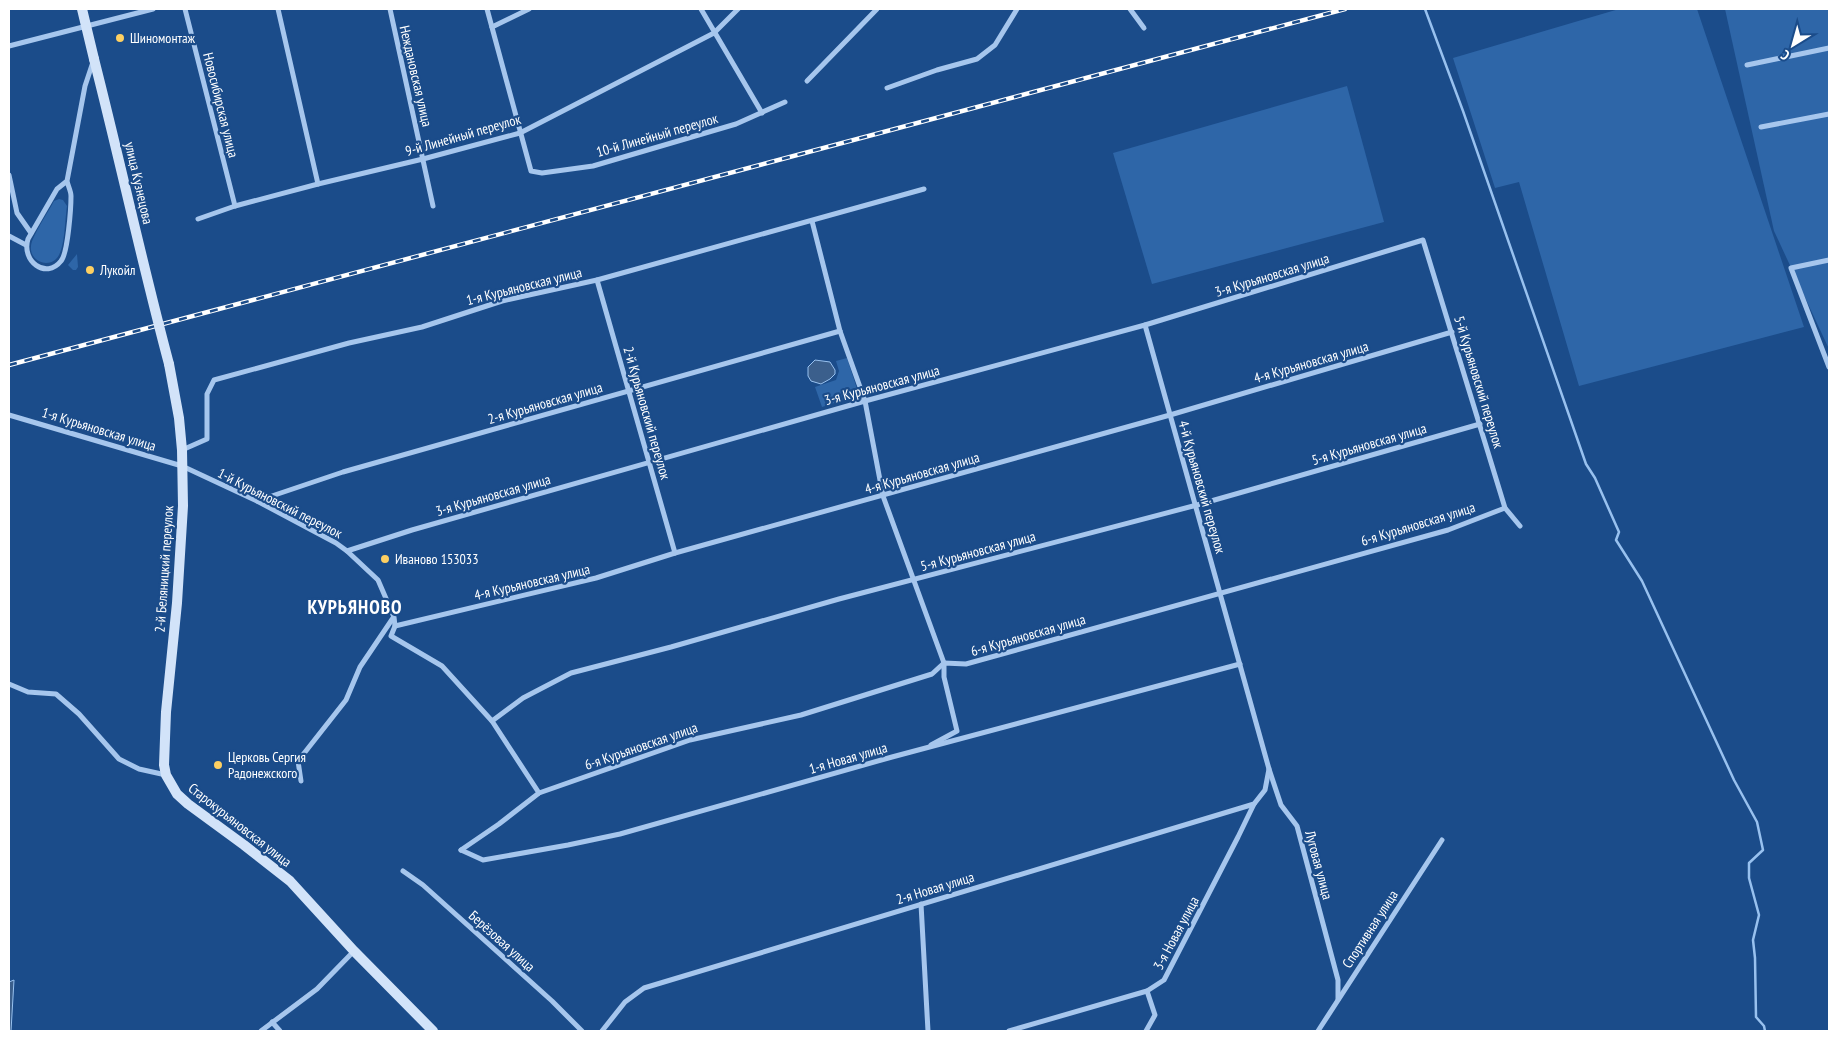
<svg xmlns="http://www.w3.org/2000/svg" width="1838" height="1040" viewBox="0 0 1838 1040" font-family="'PT Sans Narrow',sans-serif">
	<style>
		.green { fill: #2e66a8 }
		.water { fill: #3b5f8c; stroke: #98c1ef }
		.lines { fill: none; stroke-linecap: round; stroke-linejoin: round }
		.stream { stroke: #98c1ef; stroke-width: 2.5 }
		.minor { stroke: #a6c6ed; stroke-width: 5 }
		.secondary { stroke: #d2e3f9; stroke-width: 10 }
		.rail-casing { stroke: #fff; stroke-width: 4.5 }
		.rail { stroke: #1b4c8a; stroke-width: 2.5; stroke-dasharray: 8; stroke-linecap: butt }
		.secondary-bridge { stroke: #d2e3f9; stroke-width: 10 }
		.poi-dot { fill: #fed062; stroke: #1b4c8a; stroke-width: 2 }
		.labels { text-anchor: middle; stroke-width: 4.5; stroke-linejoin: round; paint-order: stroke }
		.poi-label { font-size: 14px; fill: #fff; stroke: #1b4c8a; text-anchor: start }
		.street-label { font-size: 14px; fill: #fff; stroke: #1b4c8a }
		.district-label { font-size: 19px; font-weight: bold; letter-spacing: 1px; fill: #fff; stroke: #1b4c8a }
	</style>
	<rect width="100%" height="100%" fill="#1b4c8a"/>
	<!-- green -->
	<g class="green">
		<polygon points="1619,9 1697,9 1804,327 1579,386 1519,182 1495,188 1453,58"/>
		<polygon points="1725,9 1829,9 1829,349 1774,231"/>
		<polygon points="1347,86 1384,222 1152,284 1113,153"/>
		<path d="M 59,199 L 63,200 L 67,206 C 65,219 65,244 59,255 C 51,270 29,262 31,246 C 32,236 49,211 54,201 Z"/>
		<polygon points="77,254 78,267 76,270 73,270 68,265"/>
		<polygon points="847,358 859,395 822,407 815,387 836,380 839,371 836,361"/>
	</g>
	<!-- water -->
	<g class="water">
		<polygon points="815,360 830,362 835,370 835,374 830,379 821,384 811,381 808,376 808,367"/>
		<polygon points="14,980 11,1031 9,1031 9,982"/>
	</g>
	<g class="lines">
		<!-- stream -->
		<polyline class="stream" points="1425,9 1463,111 1586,464 1595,478 1619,532 1616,540 1642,581 1734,780 1757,822 1763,850 1749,863 1749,878 1759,915 1753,940 1755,958 1756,1017 1764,1026 1765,1031"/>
		<!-- minor -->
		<g class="minor">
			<polyline points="185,9 235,206"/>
			<polyline points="278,9 318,184"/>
			<polyline points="390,9 433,206"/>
			<polyline points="487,9 531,171 542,173 593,166 736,124 785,102"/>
			<polyline points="701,9 762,113"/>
			<polyline points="1130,9 1144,28"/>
			<polyline points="492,27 529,9"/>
			<polyline points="9,46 153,9"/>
			<polyline points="1747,65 1829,48"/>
			<polyline points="807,81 877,9"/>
			<polyline points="887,88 937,70 977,59 995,45 1017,9"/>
			<polyline points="1761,127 1829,114"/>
			<polyline points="9,175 17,213 31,233"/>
			<path d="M 67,181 L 57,189 L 28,239 C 21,261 46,280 61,261 C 68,253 71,207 71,196 C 71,191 68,186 67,181 L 85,86 L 93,62"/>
			<polyline points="198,219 235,206 318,184 423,159 520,133 714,33 738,9"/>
			<polyline points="812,221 840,331 865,401 883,496 944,663 944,677 957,731 931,745"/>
			<polyline points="9,236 26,245"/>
			<polyline points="1829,260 1791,268 1829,367"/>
			<polyline points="597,280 675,553"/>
			<polyline points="1145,325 1269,769 1281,805 1297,826 1338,980 1338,999"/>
			<polyline points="9,415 182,466 257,501 336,543 347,551 378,580 394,617 395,626 391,636 442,666 492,721 539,793"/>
			<polyline points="182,450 207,439 207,394 214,380 349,343 422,327 502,301 597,280 924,189"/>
			<polyline points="257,501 343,472 840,331"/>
			<polyline points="347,551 412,530 865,401 1145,325 1423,240 1505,508 1520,526"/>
			<polyline points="395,626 596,578 675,553 1170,415 1452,332"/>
			<polyline points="9,684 28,692 56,694 79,714 119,759 139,769 166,775"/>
			<polyline points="492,721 523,698 571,673 671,647 839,599 1197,505 1480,424"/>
			<polyline points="301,781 298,761 346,700 360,667 393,618"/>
			<polyline points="461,850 499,824 539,793 690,740 801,715 932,674 944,663 966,664 1448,530 1505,508"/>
			<polyline points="461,850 483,860 568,845 620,834 892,757 1240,664"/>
			<polyline points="403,871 423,885 552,1001 582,1031"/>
			<polyline points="921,904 928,1031"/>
			<polyline points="272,1022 280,1031"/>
			<polyline points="261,1031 317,989 354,951"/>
			<polyline points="602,1031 625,1002 644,988 1254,804 1265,790 1269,769"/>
			<polyline points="1009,1031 1147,991 1164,980 1238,837 1254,804"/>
			<polyline points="1146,1031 1155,1015 1147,991"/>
			<polyline points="1318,1031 1442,840"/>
		</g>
		<!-- secondary -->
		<g class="secondary">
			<polyline points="82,9 94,59"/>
			<polyline points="169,364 179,418 182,450 183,506 177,603 166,712 164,765 166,775 177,794 188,804 244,845 290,881 354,951 433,1031"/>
		</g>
		<!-- rail casing -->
		<g class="rail-casing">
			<polyline id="rail" points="9,365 1345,9"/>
		</g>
		<!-- rail -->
		<use href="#rail" class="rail"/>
		<!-- secondary-bridge -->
		<path class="secondary-bridge" d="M 94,59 C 120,161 142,263 169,364"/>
	</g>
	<!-- markers -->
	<g class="poi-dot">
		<circle cx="120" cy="38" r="5"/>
		<circle cx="90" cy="270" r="5"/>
		<circle cx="385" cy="559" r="5"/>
		<circle cx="218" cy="765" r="5"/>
	</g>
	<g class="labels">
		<!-- poi labels -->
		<g class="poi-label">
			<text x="130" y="43">Шиномонтаж</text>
			<text x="100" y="275">Лукойл</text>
			<text x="395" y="564">Иваново 153033</text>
			<text x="228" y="762">Церковь Сергия<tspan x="228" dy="16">Радонежского</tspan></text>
		</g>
		<!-- street labels -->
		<g class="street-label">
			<text transform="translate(416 76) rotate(77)" y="5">Неждановская улица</text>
			<text transform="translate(221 105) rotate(76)" y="5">Новосибирская улица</text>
			<text transform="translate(463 135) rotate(-16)" y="5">9-й Линейный переулок</text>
			<text transform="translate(657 135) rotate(-16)" y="5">10-й Линейный переулок</text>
			<text transform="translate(139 183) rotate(77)" y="5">улица Кузнецова</text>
			<text transform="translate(1272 275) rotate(-17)" y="5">3-я Курьяновская улица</text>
			<text transform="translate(524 286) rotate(-14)" y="5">1-я Курьяновская улица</text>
			<text transform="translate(1311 362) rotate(-16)" y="5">4-я Курьяновская улица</text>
			<text transform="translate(1479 382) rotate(73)" y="5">5-й Курьяновский переулок</text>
			<text transform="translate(882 385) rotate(-15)" y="5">3-я Курьяновская улица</text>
			<text transform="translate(545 403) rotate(-16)" y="5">2-я Курьяновская улица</text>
			<text transform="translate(647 413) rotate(74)" y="5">2-й Курьяновский переулок</text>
			<text transform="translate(99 429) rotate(17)" y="5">1-я Курьяновская улица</text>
			<text transform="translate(1369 444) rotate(-16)" y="5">5-я Курьяновская улица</text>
			<text transform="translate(922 473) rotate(-16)" y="5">4-я Курьяновская улица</text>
			<text transform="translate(1202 487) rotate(74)" y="5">4-й Курьяновский переулок</text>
			<text transform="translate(493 495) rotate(-16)" y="5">3-я Курьяновская улица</text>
			<text transform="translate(280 503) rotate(27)" y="5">1-й Курьяновский переулок</text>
			<text transform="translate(1418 524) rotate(-17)" y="5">6-я Курьяновская улица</text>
			<text transform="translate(978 551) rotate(-15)" y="5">5-я Курьяновская улица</text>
			<text transform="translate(164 569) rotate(-86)" y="5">2-й Беляницкий переулок</text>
			<text transform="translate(532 582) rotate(-13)" y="5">4-я Курьяновская улица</text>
			<text transform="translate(1028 635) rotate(-16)" y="5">6-я Курьяновская улица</text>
			<text transform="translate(641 746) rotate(-19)" y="5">6-я Курьяновская улица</text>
			<text transform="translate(848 758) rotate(-16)" y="5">1-я Новая улица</text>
			<text transform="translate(240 825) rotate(38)" y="5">Старокурьяновская улица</text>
			<text transform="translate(1319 865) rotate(75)" y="5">Луговая улица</text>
			<text transform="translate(935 888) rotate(-17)" y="5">2-я Новая улица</text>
			<text transform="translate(1370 929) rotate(-57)" y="5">Спортивная улица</text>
			<text transform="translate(1176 933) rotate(-62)" y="5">3-я Новая улица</text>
			<text transform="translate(502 941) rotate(42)" y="5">Берёзовая улица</text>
		</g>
		<!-- district labels -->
		<g class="district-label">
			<text x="355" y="614">КУРЬЯНОВО</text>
		</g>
	</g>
	<!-- border -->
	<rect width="1838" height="1040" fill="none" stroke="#ffffff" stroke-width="20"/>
	<!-- north arrow -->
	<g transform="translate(1793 45) rotate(217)" stroke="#1b4c8a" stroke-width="4" paint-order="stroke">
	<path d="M0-4L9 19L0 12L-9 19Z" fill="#ffffff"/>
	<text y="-8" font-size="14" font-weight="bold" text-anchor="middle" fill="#ffffff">С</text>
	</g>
</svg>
